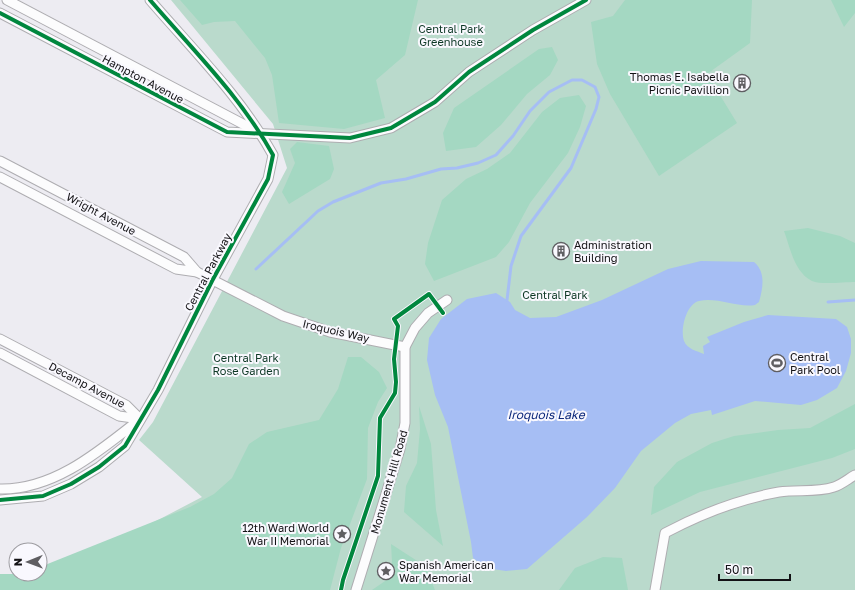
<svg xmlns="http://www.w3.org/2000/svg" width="855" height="590" viewBox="0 0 855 590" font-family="'Golos Text',sans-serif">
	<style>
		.green { fill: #badacc }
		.forest { fill: #a4d8c2 }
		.water { fill: #a6bef4 }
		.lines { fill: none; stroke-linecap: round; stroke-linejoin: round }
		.stream { stroke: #a6bef4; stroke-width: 3 }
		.street-casing { stroke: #aeadb1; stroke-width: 11 }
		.street { stroke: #fcfcfd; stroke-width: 9 }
		.cycleway-casing { stroke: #f9f8fe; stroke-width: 6 }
		.cycleway { stroke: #00873e; stroke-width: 4 }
		.labels { text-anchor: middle; stroke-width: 4; stroke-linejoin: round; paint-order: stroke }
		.park-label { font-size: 11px; fill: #0d3825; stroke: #f9f8fe }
		.poi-label { font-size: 11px; fill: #131215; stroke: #f9f8fe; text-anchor: start }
		.street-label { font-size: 11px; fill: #131215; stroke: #f9f8fe }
		.water-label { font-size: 12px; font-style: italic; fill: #0c287b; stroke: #f9f8fe }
	</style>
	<rect width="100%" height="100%" fill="#edecf2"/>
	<!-- green -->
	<polygon class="green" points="171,0 855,0 855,590 0,590 0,577 40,574 116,542 202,497 139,440 153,422 287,168 273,124"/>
	<!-- forest -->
	<g class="forest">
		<polygon points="180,0 418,0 405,55 376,80 385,118 344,129 279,123 272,75 265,58 235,21 214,22 202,25"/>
		<polygon points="625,0 752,0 750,43 707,74 737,123 659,176 610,94 597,64 591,22 613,16"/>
		<polygon points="831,0 855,0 855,13 844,27"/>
		<polygon points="552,47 558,60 550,75 527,94 501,125 476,147 446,151 443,133 454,108 539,49"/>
		<polygon points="579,95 586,106 580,127 568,153 530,203 509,242 496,257 434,281 425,264 428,243 442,200 466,179 487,169 510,153 542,112 560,98"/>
		<polygon points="297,142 329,146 334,169 330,179 289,204 282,192 295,163 290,149"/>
		<path d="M 808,228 L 840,236 L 855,243 L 855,282 C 844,282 821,285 812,281 C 794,272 790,247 784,231 Z"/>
		<polygon points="348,357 361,357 379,372 387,388 378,402 368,428 367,479 341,548 330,590 0,590 0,574 40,574 40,567 190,507 214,494 232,478 249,444 267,432 319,420 338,389"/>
		<polygon points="855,404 855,449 832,458 700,492 651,515 654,487 677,462 712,443 734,436 778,430 810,428"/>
		<polygon points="419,406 431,444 436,510 443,546 404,512 406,486 417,463 420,429"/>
		<polygon points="391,544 425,566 435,590 372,590 388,579 392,562"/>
		<polygon points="603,557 622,558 628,590 559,590 575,568"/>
	</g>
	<!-- water -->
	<path class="water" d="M 701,261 L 754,262 C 766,272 763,288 759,302 L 755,305 C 737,308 718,297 699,301 C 686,304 680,330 684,341 C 687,349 697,351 704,354 L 703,346 L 710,342 L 707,337 L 744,322 L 768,315 L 836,319 L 847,327 L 851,339 L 851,353 L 846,371 L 837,388 L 817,400 L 801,405 L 755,401 L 712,415 L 711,410 L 691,414 L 675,423 L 641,451 L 615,488 L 587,517 L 527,569 L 506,571 L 486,568 L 473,558 L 471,542 L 448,427 L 435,395 L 427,360 L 429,338 L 441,319 L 467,299 L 496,293 L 510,302 L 515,310 L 530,318 L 556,317 L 602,300 L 668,269 Z"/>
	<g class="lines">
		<!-- stream -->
		<g class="stream">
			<polyline points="256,269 318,211 333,202 381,183 406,179 441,169 457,168 478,163 496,155 513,136 530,111 549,92 572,80 582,80 595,87 599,97 596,109 571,168 521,236 511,266 507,300"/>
			<polyline points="828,302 855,300"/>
		</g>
		<!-- street casing -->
		<g class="street-casing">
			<g id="street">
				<polyline points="7,0 258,132"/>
				<polyline points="0,13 227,132 350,138 391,128 435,102 469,72 533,30 586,0"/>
				<polyline points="0,161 184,257 197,272 283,316 330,332 405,347"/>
				<polyline points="0,177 176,269 197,272"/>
				<polyline points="0,339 126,405 140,419"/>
				<polyline points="0,353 119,416 140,419"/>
				<path d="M 0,489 C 52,490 96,454 135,423"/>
				<path d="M 0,500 L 43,496 L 71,484 L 99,467 L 125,446 L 158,390 L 212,281 L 268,179 L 273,155 C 241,97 193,50 150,0"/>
				<polyline points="356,590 400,449 405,423 405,347 415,328 428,313 447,300"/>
				<path d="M 655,590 L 665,533 C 701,514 739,499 779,492 C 797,489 816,493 834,487 C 841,485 848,479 855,475"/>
			</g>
		</g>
		<!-- street -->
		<use href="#street" class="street"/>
		<!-- cycleway casing -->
		<g class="cycleway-casing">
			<g id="cycleway">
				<polyline points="0,13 227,132 350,138 391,128 435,102 469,72 533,30 586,0"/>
				<path d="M 0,500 L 43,496 L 71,484 L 99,467 L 125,446 L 158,390 L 212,281 L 268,179 L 273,155 C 241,97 193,50 150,0"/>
				<polyline points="341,590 343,580 378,476 380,418 395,393 396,382 394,359 398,326 394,319 429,294 443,313"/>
			</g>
		</g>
		<!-- cycleway -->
		<use href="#cycleway" class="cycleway"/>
	</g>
	<!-- icons -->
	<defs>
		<g id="building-ring" transform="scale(0.9)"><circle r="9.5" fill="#f9f8fe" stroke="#5f5e62" stroke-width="1.5"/><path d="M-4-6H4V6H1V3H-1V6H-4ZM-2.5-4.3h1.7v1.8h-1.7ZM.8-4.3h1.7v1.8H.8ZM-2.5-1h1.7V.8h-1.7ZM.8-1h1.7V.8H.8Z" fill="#5f5e62"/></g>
		<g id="stadium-ring" transform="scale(0.9)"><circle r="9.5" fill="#f9f8fe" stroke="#5f5e62" stroke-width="1.5"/><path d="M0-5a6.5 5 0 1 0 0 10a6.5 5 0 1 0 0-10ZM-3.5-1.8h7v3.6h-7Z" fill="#5f5e62"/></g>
		<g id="sight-ring" transform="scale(0.9)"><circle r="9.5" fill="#f9f8fe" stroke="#5f5e62" stroke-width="1.5"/><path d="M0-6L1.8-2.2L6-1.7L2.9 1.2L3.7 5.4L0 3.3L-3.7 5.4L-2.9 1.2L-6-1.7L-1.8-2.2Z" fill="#5f5e62"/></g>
	</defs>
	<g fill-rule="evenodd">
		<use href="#building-ring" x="742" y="83"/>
		<use href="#building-ring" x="561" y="251"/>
		<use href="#stadium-ring" x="777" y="363"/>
		<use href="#sight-ring" x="342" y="534"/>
		<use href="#sight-ring" x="386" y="571"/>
	</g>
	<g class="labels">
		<!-- park labels -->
		<g class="park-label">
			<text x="451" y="33">Central Park<tspan x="451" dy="13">Greenhouse</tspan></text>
			<text x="555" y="299">Central Park</text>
			<text x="246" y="362">Central Park<tspan x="246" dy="13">Rose Garden</tspan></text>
		</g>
		<!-- poi labels -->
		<g class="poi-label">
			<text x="729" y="81" text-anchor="end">Thomas E. Isabella<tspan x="729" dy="13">Picnic Pavillion</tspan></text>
			<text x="574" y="249">Administration<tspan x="574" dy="13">Building</tspan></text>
			<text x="790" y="361">Central<tspan x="790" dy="13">Park Pool</tspan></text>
			<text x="329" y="532" text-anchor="end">12th Ward World<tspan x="329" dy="13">War II Memorial</tspan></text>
			<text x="399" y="569">Spanish American<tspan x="399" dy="13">War Memorial</tspan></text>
		</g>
		<!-- street labels -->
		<g class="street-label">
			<text transform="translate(143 79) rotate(28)" y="4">Hampton Avenue</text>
			<text transform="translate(101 214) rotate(28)" y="4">Wright Avenue</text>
			<text transform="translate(208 272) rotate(-62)" y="4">Central Parkway</text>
			<text transform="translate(336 331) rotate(13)" y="4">Iroquois Way</text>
			<text transform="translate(87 385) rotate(28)" y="4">Decamp Avenue</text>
			<text transform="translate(389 482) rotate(-74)" y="4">Monument Hill Road</text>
		</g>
		<!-- water labels -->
		<g class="water-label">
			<text x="546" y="419">Iroquois Lake</text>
		</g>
	</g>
	<!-- north arrow -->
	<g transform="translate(28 562) rotate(269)"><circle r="19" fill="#f9f8fe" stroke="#9d9ca1"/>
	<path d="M0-3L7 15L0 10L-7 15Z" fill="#5f5e62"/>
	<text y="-6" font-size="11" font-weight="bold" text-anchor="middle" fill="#131215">N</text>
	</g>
	<!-- scale -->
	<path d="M719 574v6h71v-6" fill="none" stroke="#131215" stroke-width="2"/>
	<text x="725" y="574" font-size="12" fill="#131215" stroke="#f9f8fe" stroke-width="3" paint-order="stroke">50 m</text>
</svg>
